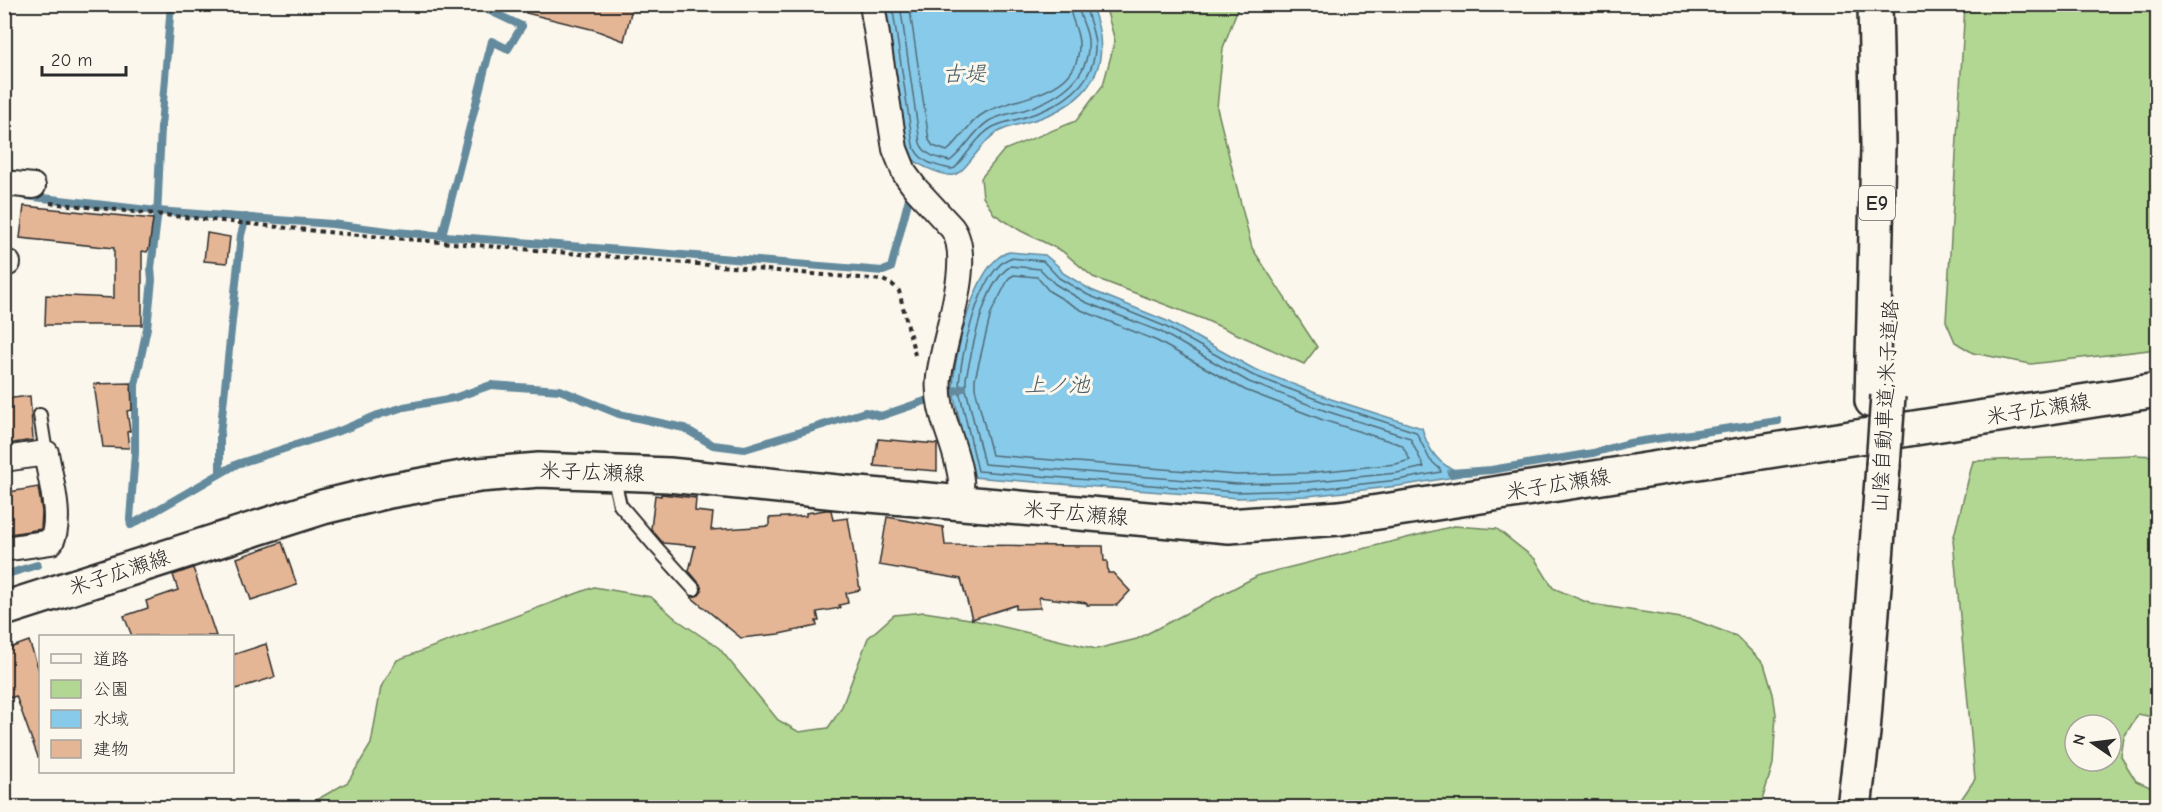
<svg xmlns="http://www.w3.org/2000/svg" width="2162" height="812" viewBox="0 0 2162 812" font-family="'Comic Neue','Klee One',sans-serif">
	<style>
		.green { fill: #b2d792; stroke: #6e815e; stroke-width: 1.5; fill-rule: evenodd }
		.water { fill: #88cae9; stroke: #638a9d; stroke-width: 1.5 }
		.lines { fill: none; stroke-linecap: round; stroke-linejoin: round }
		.shore { stroke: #506b77; stroke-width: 1.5 }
		.stream { stroke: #638a9d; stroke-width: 8 }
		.building { fill: #e5b696; stroke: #2b2b2b; stroke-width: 1.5 }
		.service-casing { stroke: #2b2b2b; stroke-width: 16 }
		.minor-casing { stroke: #2b2b2b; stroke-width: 28 }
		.secondary-casing { stroke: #2b2b2b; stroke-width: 38 }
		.motorway-casing { stroke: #2b2b2b; stroke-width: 38 }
		.path { stroke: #2b2b2b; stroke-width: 4; stroke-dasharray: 4.5 4.5; stroke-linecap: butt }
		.service { stroke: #fbf7ec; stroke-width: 12 }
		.minor { stroke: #fbf7ec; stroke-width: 24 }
		.secondary { stroke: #fbf7ec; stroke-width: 33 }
		.motorway { stroke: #fbf7ec; stroke-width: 33 }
		.motorway-bridge-casing { stroke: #2b2b2b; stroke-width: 38; stroke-linecap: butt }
		.motorway-bridge { stroke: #fbf7ec; stroke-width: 33 }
		.labels { text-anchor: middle; stroke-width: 6; stroke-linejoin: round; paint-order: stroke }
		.shield { fill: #fbf7ec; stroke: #696865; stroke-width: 1.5 }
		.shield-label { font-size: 20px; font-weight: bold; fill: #2b2b2b }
		.street-label { font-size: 21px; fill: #2b2b2b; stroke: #fbf7ec }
		.water-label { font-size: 22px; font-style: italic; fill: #475b64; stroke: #fbf7ec }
	</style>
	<rect width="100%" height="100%" fill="#fbf7ec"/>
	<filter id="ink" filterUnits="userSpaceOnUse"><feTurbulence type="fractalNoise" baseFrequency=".0167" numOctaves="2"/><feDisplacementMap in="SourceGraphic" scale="12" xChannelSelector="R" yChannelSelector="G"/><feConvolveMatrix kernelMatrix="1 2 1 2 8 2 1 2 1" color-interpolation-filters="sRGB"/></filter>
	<g filter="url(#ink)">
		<!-- green -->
		<g class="green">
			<polygon points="1105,5 1239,5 1223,48 1217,108 1252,248 1317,347 1304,364 1203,319 1093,277 1062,251 1021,231 994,214 983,197 981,178 1004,150 1076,121 1103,85 1115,41"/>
			<polygon points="1965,5 2157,5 2157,349 2031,364 1973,353 1955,342 1946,321"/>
			<path d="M 2134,455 L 2157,456 L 2158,718 L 2138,714 L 2124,737 L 2121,757 L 2136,781 L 2157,790 L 2157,807 L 1956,807 L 1975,779 L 1953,540 L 1973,461 ZM 2075,725 L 2111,725 L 2111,761 L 2075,761 Z"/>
			<polygon points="1454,526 1497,529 1535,559 1553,588 1591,604 1694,620 1736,636 1764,664 1773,694 1776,714 1773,764 1760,807 304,807 348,782 371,744 381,687 397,660 594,587 651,597 676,619 719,648 778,720 799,732 828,728 841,709 868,638 894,615 924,612 970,619 1096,649 1137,639 1259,575"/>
		</g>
		<!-- water -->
		<g class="water">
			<path d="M 886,5 L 1091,5 C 1113,57 1098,96 1043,117 C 1028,123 1009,125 996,133 C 982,141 966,172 954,175 C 946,177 919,166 913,159 C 910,156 909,150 907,147 Z"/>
			<path d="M 1009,252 L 1045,255 L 1058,266 L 1063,273 L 1091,290 L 1167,321 L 1254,369 L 1331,399 L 1422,428 C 1427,447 1439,468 1460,471 L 1461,476 L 1399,486 L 1308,496 L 1237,498 L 972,477 L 953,391 C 953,359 974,261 1009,252 Z"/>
		</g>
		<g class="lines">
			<!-- shore -->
			<g class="shore">
				<path d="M 892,4 L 913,145 C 920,163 934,165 951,169 L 955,168 C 967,155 977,136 993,127 C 1003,122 1017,120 1028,116 C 1060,106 1093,86 1095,49 C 1096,32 1087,20 1086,4"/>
				<path d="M 900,4 L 920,143 C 925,156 938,158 950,161 C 965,150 973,131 989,121 C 999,115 1013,113 1024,110 C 1057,99 1091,79 1088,40 C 1087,28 1079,17 1078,4"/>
				<path d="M 909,4 L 929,140 L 933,146 L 947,151 C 961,140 969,121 986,112 C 1019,95 1080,96 1079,44 C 1079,30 1070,18 1069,4"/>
				<path d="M 1010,258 L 1043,261 L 1059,278 L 1088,295 L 1164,326 L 1252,375 L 1329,404 L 1416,432 L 1430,460 L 1440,469 L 1441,472 L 1398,480 L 1308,490 L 1237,492 L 978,471 L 959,390 C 959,359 979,270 1010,258 Z"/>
				<path d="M 1011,266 L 1040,269 L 1055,284 L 1085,302 L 1161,332 L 1249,382 L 1326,411 L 1410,438 L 1424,467 L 1397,473 L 1307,482 L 1237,484 L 984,464 L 966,389 L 966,378 C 973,347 983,283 1011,266 Z"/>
				<polygon points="1014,275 1037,277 1049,291 1081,310 1157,341 1245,390 1323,420 1402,445 1410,460 1396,464 1307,473 1237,475 992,455 975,388 975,379 991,313 1009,278"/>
			</g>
			<!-- stream -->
			<g class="stream">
				<polyline points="171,4 161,127 157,219 151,268 152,280 147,328 135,385 135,453 130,519 131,525 237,464 342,430 378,415 404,407 454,398 491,385 560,390 619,414 684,428 713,445 745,449 865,412 881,416 963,388"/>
				<polyline points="25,196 157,211 332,224 396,232 883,271 891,268 909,198"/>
				<polyline points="442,235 492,41 508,49 522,26 475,4"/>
				<polyline points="220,472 220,435 241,235 246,217"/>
				<polyline points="1451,473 1491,470 1593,453 1629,443 1778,421"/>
				<polyline points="4,575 37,565"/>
			</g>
		</g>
		<!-- building -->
		<g class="building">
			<polygon points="527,4 633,4 624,41 595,30 526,13"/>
			<polygon points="24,206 153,219 149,248 147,252 142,251 142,325 45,325 46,295 114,298 114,248 20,238"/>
			<polygon points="207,233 230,237 227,263 204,261"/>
			<polygon points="131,383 132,410 127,411 130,431 127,432 129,448 103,447 94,384"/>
			<polygon points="30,396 33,440 7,444 6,441 4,441 4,399"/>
			<polygon points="878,439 937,444 937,471 874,466"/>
			<polygon points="38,487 42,512 41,529 4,535 4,493"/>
			<polygon points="661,494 696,498 695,511 713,513 711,530 769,526 769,518 806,516 806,513 826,510 831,510 833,520 848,518 860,590 846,593 848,603 839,605 840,608 817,612 819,621 816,621 817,626 779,634 741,638 691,597 699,595 702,591 700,584 689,571 695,546 663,543 651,529 655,495 661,496"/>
			<polygon points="887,517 943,527 945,545 1103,546 1104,561 1107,561 1108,573 1113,573 1130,591 1117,605 1087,605 1087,603 1039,597 1040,608 1016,609 1016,605 972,619 961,579 879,565"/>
			<polygon points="282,542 297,585 251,600 237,558"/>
			<polygon points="193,568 216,636 132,636 124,616 148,608 146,601 178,590 173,575"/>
			<polygon points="29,641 40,673 40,756 38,757 16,696 10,698 4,679 4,650"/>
			<polygon points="266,644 275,677 232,690 232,655"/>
		</g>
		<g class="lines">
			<!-- service casing -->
			<g class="service-casing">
				<g id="service">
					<polyline points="40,415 46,453"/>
					<polyline points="613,475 620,505 655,546 694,589"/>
				</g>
			</g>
			<!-- minor casing -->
			<g class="minor-casing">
				<g id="minor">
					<path d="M 872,4 L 895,149 L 905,174 L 916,189 L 952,228 C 975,259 943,339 939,377 C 935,414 957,443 961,480 C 962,487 960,495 960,503"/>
					<polyline points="4,183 33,186"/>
					<polyline points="4,263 8,263"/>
					<path d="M 4,459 L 46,453 C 50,478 63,520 51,542 L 4,549"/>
				</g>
			</g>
			<!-- secondary casing -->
			<g class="secondary-casing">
				<polyline id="secondary" points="4,609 323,507 389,491 479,475 539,470 669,475 847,493 1229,526 1340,518 2158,390"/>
			</g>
			<!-- motorway casing -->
			<g class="motorway-casing">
				<g id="motorway">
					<polyline points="1872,401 1878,146 1875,4"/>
					<polyline points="1854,808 1863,732 1883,466"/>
				</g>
			</g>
			<!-- path -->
			<polyline class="path" points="50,203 336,233 883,280 893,285 899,291 915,355"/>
			<!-- service -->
			<use href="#service" class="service"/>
			<!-- minor -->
			<use href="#minor" class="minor"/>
			<!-- secondary -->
			<use href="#secondary" class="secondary"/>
			<!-- motorway -->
			<use href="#motorway" class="motorway"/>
			<!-- motorway-bridge casing -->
			<g class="motorway-bridge-casing">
				<polyline id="motorway-bridge" points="1883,466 1888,396"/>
			</g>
			<!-- motorway-bridge -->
			<use href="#motorway-bridge" class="motorway-bridge"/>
		</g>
	</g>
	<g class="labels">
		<!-- shield labels -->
		<rect class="shield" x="1859" y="186" width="36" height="34" rx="4.5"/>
		<g class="shield-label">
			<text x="1877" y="210">E9</text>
		</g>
		<!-- street labels -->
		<g class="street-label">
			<text transform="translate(1885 406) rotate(-87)" y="7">山陰自動車道;米子道路</text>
			<text transform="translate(2038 409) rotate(-9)" y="7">米子広瀬線</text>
			<text transform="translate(592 472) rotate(2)" y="7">米子広瀬線</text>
			<text transform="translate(1558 484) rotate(-9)" y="7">米子広瀬線</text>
			<text transform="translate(1076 513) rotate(5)" y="7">米子広瀬線</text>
			<text transform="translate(119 572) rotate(-18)" y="7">米子広瀬線</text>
		</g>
		<!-- water labels -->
		<g class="water-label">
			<text x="964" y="81">古堤</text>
			<text x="1057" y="392">上ノ池</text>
		</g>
	</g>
	<!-- margin -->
	<rect width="2162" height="812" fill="none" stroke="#fbf7ec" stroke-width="24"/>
	<rect x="12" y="12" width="2138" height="788" fill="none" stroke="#2b2b2b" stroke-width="2" filter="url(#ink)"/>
	<!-- legend -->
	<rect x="39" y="635" width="195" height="138" fill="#fbf7ec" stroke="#a8a59f" stroke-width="1.5"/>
	<rect x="51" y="654" width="30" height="9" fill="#fbf7ec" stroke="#a8a59f" stroke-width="1.5"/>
	<text x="93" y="665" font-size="18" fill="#2b2b2b">道路</text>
	<rect x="51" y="680" width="30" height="18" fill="#b2d792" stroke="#a8a59f" stroke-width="1.5"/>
	<text x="93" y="695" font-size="18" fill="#2b2b2b">公園</text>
	<rect x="51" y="710" width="30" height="18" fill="#88cae9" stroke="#a8a59f" stroke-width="1.5"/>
	<text x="93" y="725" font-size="18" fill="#2b2b2b">水域</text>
	<rect x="51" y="740" width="30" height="18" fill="#e5b696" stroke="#a8a59f" stroke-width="1.5"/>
	<text x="93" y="755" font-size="18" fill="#2b2b2b">建物</text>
	<!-- north arrow -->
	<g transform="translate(2093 743) rotate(284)"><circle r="28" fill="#fbf7ec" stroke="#a8a59f" stroke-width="1.5"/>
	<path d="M0-4.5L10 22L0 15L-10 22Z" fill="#2b2b2b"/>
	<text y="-9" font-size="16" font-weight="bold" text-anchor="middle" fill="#2b2b2b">N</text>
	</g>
	<!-- scale -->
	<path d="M42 66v9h84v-9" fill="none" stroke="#2b2b2b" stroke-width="3"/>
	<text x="51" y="66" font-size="18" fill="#2b2b2b" stroke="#fbf7ec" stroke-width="4.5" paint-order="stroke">20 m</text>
</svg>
